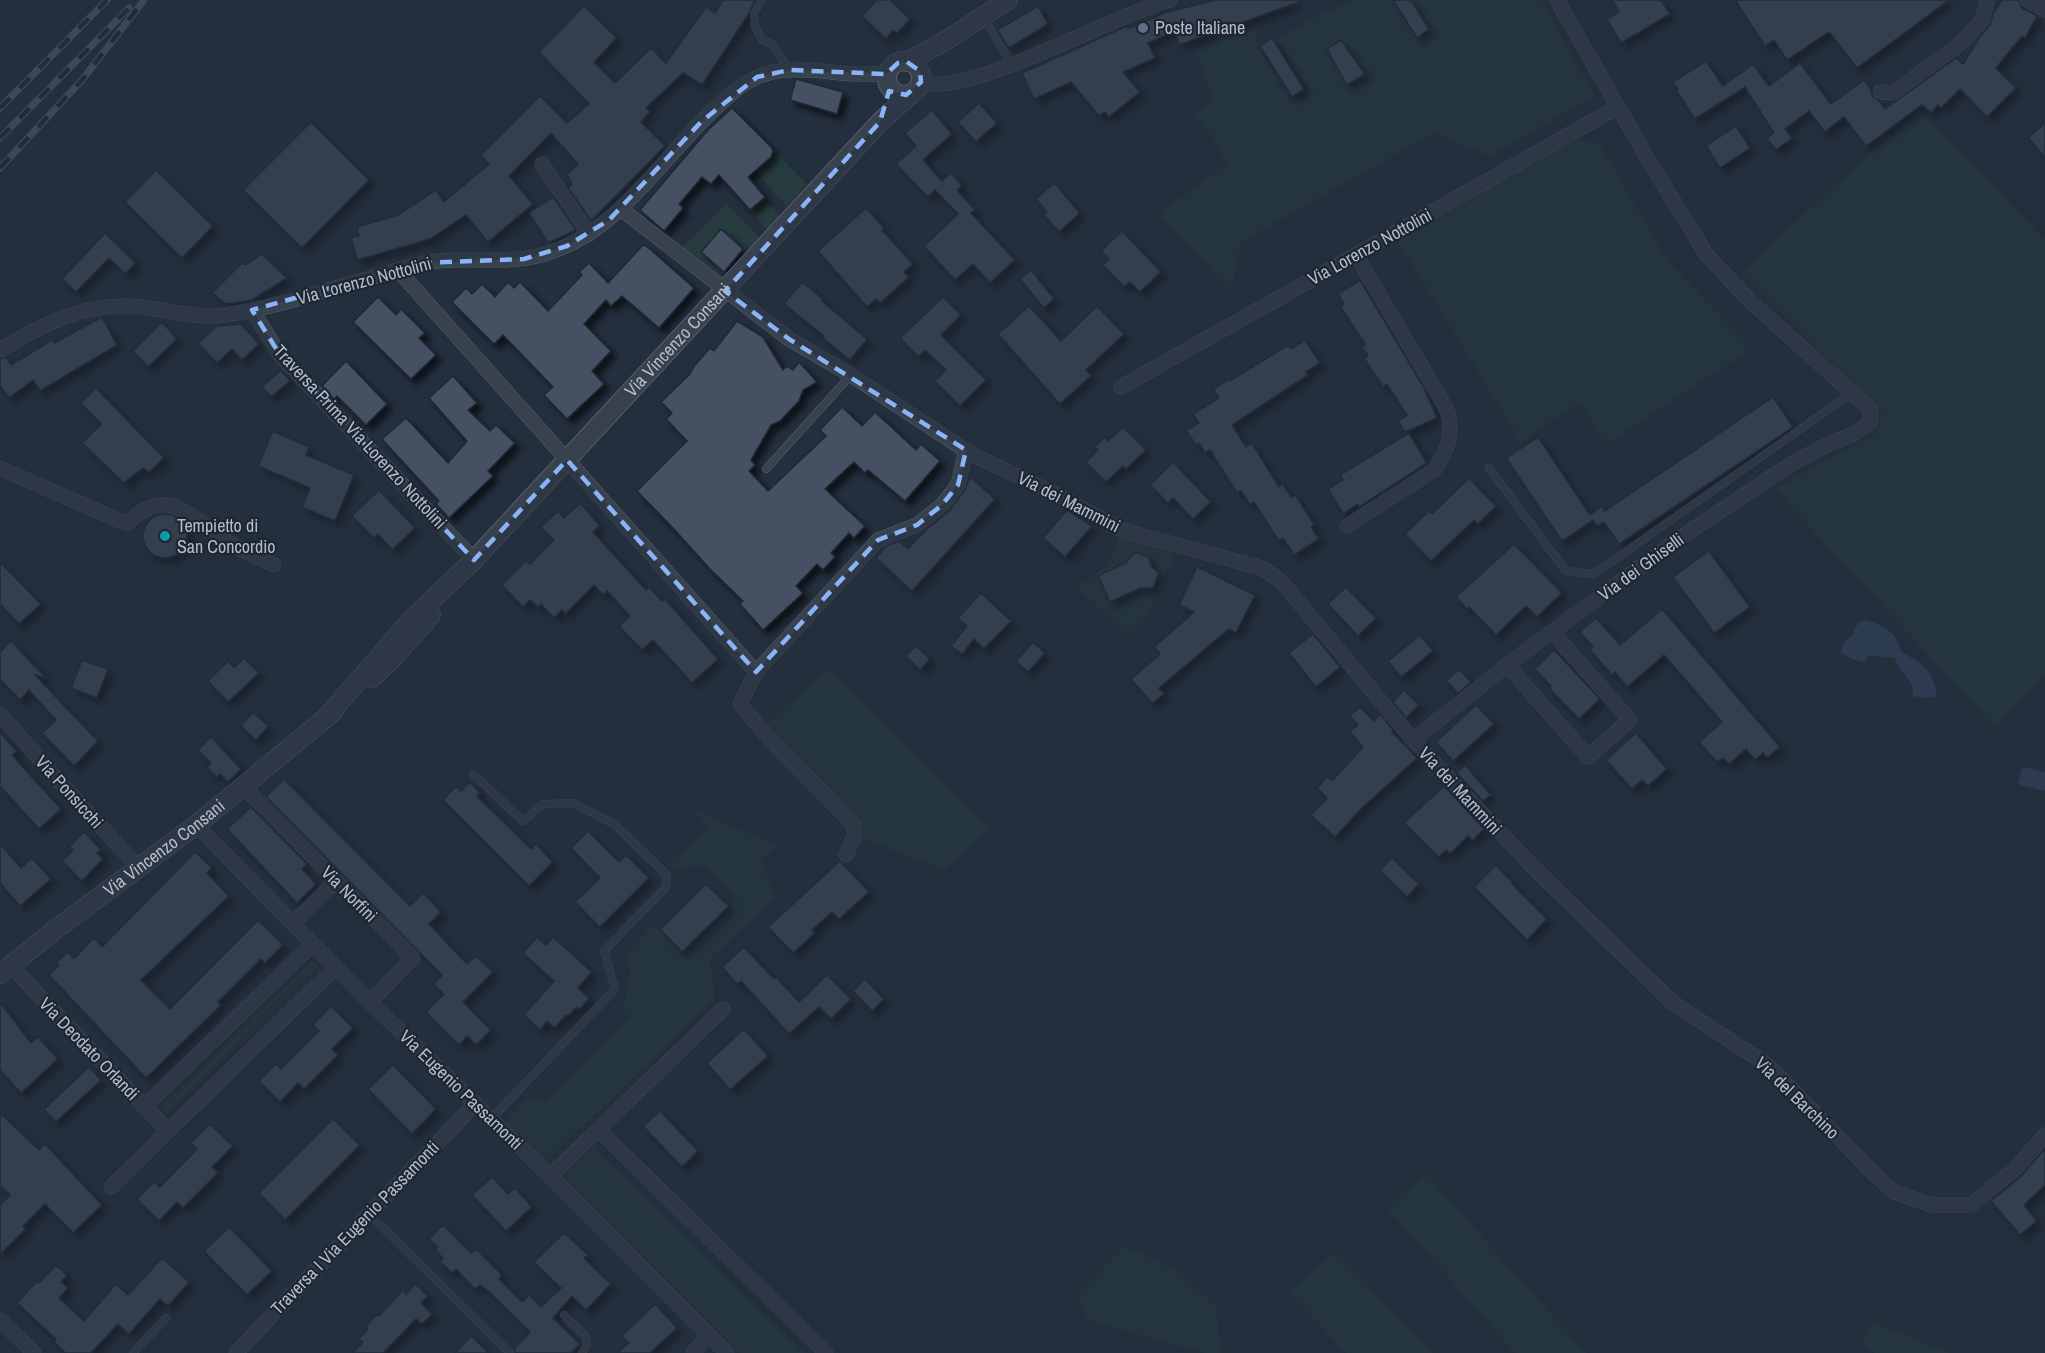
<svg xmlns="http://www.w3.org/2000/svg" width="2045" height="1353" viewBox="0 0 2045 1353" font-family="'Archivo Narrow',sans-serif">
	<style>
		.green { fill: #263c3f }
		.water { fill: #394c67 }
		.building { fill: #455162; stroke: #1f2835; stroke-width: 1.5; filter: url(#shadow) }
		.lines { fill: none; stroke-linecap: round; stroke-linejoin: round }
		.service-casing { stroke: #565f6c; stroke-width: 8 }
		.minor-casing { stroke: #565f6c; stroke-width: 15 }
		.tertiary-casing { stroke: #565f6c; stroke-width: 20 }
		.service { stroke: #38414e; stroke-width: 7 }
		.minor { stroke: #38414e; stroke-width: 14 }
		.tertiary { stroke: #38414e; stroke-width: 18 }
		.rail-casing { stroke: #5a6575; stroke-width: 7 }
		.rail { stroke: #1d2633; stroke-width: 4.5; stroke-dasharray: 14; stroke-linecap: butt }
		.marked { fill: none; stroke: #8ab4f8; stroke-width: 4.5; stroke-dasharray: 12 8; stroke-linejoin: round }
		.service-dot { fill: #5c6f8a; stroke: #1d2633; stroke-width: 2 }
		.culture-dot { fill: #0f9aa8; stroke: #1d2633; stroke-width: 2 }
		.labels { text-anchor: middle; stroke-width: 4.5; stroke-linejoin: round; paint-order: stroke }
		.poi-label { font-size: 18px; fill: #b4bcc9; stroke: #1d2633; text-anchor: start }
		.street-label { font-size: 18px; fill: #b4bcc9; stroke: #1d2633 }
	</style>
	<defs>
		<filter id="shadow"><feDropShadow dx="5.5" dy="5.5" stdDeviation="3" flood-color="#0009"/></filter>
	</defs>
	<rect width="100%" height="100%" fill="#242f3e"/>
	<!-- green -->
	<g class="green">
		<polygon points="1355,0 1541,0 1594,96 1490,156 1434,133 1241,242 1231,292 1159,213 1227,164 1212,137 1195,115 1213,101 1196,52 1255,28 1257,47 1292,103 1311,91 1277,39 1313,18"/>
		<polygon points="1919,109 2045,240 2045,674 1995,727 1775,489 1878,432 1882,413 1741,272"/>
		<polygon points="1576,139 1600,145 1669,263 1745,341 1744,354 1606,444 1580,402 1521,442 1398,241"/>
		<polygon points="772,149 807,184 787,206 755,171 771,157"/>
		<polygon points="763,199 780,215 767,230 750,210"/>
		<polygon points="726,204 759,237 746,253 720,230 701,252 724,272 719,280 681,248"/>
		<polygon points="1120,534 1177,550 1147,616 1128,635 1077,587 1107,566"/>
		<polygon points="828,669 989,828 944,870 859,837 765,725"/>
		<polygon points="693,809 777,846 761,859 775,897 710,959 715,1000 545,1162 504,1123 528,1098 546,1101 629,1017 623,1011 630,975 628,952 652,926 660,929 683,952 729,906 739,899 706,865 676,868 671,865 673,859 709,829"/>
		<polygon points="312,960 318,967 167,1114 162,1108 167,1102"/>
		<polygon points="593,1147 804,1353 740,1353 563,1177"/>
		<polygon points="1426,1174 1586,1353 1515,1353 1387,1208"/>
		<polygon points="1125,1246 1181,1273 1216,1307 1220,1353 1204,1353 1088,1320 1078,1294"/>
		<polygon points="1336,1251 1432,1353 1346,1353 1290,1293"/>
		<polygon points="1873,1322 1949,1353 1875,1353 1862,1342"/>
	</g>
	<!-- water -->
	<g class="water">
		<path d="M 1863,620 C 1883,624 1896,631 1901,652 C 1923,663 1933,671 1937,696 L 1925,698 L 1913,696 L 1912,684 L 1901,670 L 1894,658 L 1869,655 L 1865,662 L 1852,659 L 1841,653 L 1844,642 L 1853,635 L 1855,627 Z"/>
		<polygon points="2022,767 2045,772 2045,791 2018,784"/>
	</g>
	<!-- building -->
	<g class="building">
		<polygon points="723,0 755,0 748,15 702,85 683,73 646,108 650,112 641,122 665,146 591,221 568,187 572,184 567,174 578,164 551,133 509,176 533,204 488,242 466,215 430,239 357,260 351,238 359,236 357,227 398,215 436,190 444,202 489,164 481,155 540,96 567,123 589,104 539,52 584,6 617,38 594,62 615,83 651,48 666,63 706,7 715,13"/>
		<polygon points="877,0 890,0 910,19 897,33 893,30 886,39 862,16"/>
		<polygon points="1215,0 1298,0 1299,2 1179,45 1175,31 1148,43 1155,58 1123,72 1140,92 1109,117 1105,112 1099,116 1071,82 1034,99 1022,73 1127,26 1128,29 1164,13"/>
		<polygon points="1393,0 1411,0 1429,29 1417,38"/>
		<polygon points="1612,0 1661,0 1670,14 1621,43 1607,19 1619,12"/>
		<polygon points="1735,0 1949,0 1857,68 1829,32 1787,60 1774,40 1765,46"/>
		<polygon points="2002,0 2018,0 2022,8 2037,16 2025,38 2022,36 1996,68 2016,88 1987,117 1960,89 1941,108 1938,105 1931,113 1922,105 1866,146 1844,117 1825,132 1809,111 1785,129 1792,138 1776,150 1767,138 1774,133 1745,87 1695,119 1676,90 1678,89 1673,82 1706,61 1723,86 1753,64 1769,86 1800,63 1831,104 1864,80 1871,90 1872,96 1879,101 1885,109 1956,58 1963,64 1981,35 1990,25 1993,14"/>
		<polygon points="1038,6 1048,24 1009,48 997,30"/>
		<polygon points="1272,38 1304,89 1292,97 1260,46"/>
		<polygon points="1341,40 1365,74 1347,85 1327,49"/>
		<polygon points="796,79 843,92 837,114 790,100"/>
		<polygon points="979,103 997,123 976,142 958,122"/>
		<polygon points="732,108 771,147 773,151 771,157 748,177 765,197 750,210 719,175 711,184 702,177 679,204 683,208 664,231 640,210 708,130"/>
		<polygon points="932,110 952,134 923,160 942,181 951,173 962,185 957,190 975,210 971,213 1015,260 990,283 973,264 955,280 924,246 958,214 935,190 928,197 896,164 916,146 905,133"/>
		<polygon points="311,122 369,180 302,248 243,190"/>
		<polygon points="2045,123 2045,157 2028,138"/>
		<polygon points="1736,126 1750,148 1720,168 1706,146"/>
		<polygon points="156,170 213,226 182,258 125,202"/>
		<polygon points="1054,183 1080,213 1059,232 1044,215 1047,212 1036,199"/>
		<polygon points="553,197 576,230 548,243 529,213"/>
		<polygon points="866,208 884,228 882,230 913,264 904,272 909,277 880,303 876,299 867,307 818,251"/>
		<polygon points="721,229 743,249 724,272 701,252"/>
		<polygon points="1122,231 1161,272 1140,292 1130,282 1124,287 1103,265 1109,259 1101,251"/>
		<polygon points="105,233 136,263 125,274 109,258 76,292 62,279"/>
		<polygon points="644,244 694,288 659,328 622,296 611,306 606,300 584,324 611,351 592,371 604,384 567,419 544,395 553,387 503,335 494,344 452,302 466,288 472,294 482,284 495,297 508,282 514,288 520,282 548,311 582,275 579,272 589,263 608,283"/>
		<polygon points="262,254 287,278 252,300 226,304 212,293 242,263 246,265"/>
		<polygon points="1031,270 1054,299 1044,308 1020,279"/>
		<polygon points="1360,280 1424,388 1437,418 1405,432 1398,421 1407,415 1387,384 1383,387 1364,358 1368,355 1362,347 1365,344 1340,306 1344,304 1338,294"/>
		<polygon points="802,282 823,299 822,301 867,339 850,360 823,338 824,336 784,304"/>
		<polygon points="378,297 396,315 401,309 425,333 419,338 436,355 411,379 353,322"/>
		<polygon points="943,297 961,315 941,335 986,380 960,406 935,381 946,370 925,350 918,357 900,338"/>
		<polygon points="1029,306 1061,341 1097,306 1124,334 1086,370 1091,376 1060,404 998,334"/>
		<polygon points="102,317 117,345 40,391 33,380 9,398 0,385 0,359 6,357 11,365 52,340 54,343"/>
		<polygon points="737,321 763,337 783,370 787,366 793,370 799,362 817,382 803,390 799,401 780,421 771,425 751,460 755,465 749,471 768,491 826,436 820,430 842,407 862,426 875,412 916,450 921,444 940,461 905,501 868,470 865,473 854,462 825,489 865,526 854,538 849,533 831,553 835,557 823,570 817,564 796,586 803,593 763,630 740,604 743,601 709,568 674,529 637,491 687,441 666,419 672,413 661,402 690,374 695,365 710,348 714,351"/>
		<polygon points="162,322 177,339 148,367 133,351"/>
		<polygon points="241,324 259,344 242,360 232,349 217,363 198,343 217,326"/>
		<polygon points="1305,340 1320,363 1306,372 1308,375 1232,425 1246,447 1252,443 1279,487 1283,484 1291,497 1295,495 1314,524 1311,527 1319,539 1294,555 1283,538 1279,541 1254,502 1250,505 1241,491 1237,493 1210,450 1205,453 1199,443 1196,445 1186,430 1199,423 1193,414 1219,398 1213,389 1229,379 1230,381 1288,345 1291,349"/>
		<polygon points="346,361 387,404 366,425 337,396 334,399 322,386"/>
		<polygon points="281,370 290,381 271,397 262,387"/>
		<polygon points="453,376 477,403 468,410 490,431 496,425 515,443 488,471 493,476 449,518 436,504 439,501 382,439 406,418 448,463 467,441 429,398"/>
		<polygon points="96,388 164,458 149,472 143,468 124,483 82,443 101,424 81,403"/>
		<polygon points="1773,397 1793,427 1619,544 1604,522 1597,526 1593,520 1562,541 1506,458 1538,437 1590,515 1602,506 1605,511"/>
		<polygon points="1123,427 1146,450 1126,469 1123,466 1106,482 1086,462 1098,450 1095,447 1105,437 1108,441"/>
		<polygon points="273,431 309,447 306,455 354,475 335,521 302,507 310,488 258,466"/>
		<polygon points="1409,433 1427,463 1359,507 1358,504 1343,514 1328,489 1343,480 1340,475"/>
		<polygon points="1173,462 1211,502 1193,519 1173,498 1168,503 1150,485"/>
		<polygon points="970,477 995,499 912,591 876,558 886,546 899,541 908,549 926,530 949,511 965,490"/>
		<polygon points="1469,478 1496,506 1478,524 1474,520 1431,561 1405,534 1429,511 1432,514"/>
		<polygon points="379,490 415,528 392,550 378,534 374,538 352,516"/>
		<polygon points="580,503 600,526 593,532 646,590 649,587 662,601 665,599 718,659 692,683 653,640 642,650 619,626 630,616 607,591 603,595 594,585 565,614 562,610 554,618 541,604 538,607 530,600 523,607 502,585 526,561 530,564 554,540 541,527 558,511 564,518"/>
		<polygon points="1067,510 1092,526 1065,557 1043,538"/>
		<circle cx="165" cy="536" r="22"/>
		<polygon points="1514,544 1562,593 1537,617 1526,606 1496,635 1469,607 1467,609 1456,597"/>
		<polygon points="1709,551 1750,607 1714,633 1673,577"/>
		<polygon points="1135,552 1149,557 1151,566 1159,573 1153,588 1141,588 1110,602 1098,576 1127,562"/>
		<polygon points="0,562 41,604 19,624 0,604"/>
		<polygon points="1197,567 1255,595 1236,633 1229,629 1159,688 1164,694 1152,703 1131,679 1160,654 1154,647 1194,612 1179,605"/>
		<polygon points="1346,587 1376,618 1358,636 1328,604"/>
		<polygon points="981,593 1011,621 984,649 974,639 962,654 951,646 967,626 958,618"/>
		<polygon points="1662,609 1780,747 1767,758 1763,753 1755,760 1746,749 1729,764 1723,758 1717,762 1699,742 1722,722 1664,655 1627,687 1615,672 1612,675 1590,650 1593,647 1580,632 1596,618 1620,645"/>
		<polygon points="1313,634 1340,667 1316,687 1289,653"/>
		<polygon points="1420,635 1433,651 1401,677 1388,661"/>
		<polygon points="11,641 47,679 34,674 98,741 74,766 42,733 56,720 29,690 20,700 0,679 0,652"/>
		<polygon points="1033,642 1045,653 1028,672 1016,661"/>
		<polygon points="916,646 930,659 920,670 906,656"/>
		<polygon points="1554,650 1600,699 1579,719 1549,688 1551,686 1535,669"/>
		<polygon points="244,658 259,673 228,702 208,681 228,661 234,668"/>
		<polygon points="82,660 108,669 97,698 71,688"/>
		<polygon points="1459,669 1471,682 1458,693 1446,681"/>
		<polygon points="1404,690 1419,705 1406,718 1393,702"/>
		<polygon points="1476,705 1494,724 1453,761 1436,742"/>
		<polygon points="1360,707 1374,721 1380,714 1394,731 1392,732 1417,758 1361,809 1335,837 1311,815 1327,798 1317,788 1327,777 1332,781 1363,747 1350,732 1358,725 1350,716"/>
		<polygon points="253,712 269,726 256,740 241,726"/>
		<polygon points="0,732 17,752 12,755 61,809 39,829 0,786"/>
		<polygon points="1636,733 1667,769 1648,786 1642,780 1632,789 1606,760"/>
		<polygon points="211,737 241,769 228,782 220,774 216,777 207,767 211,763 198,750"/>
		<polygon points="1465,765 1491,795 1483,801 1457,773"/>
		<polygon points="284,779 410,906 423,893 441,912 429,924 467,964 476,956 493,972 463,1002 491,1030 476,1045 467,1036 459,1045 426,1012 444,994 433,984 442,975 266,797"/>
		<polygon points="470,782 480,793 477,796 531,849 536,844 553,862 529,886 443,800 456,786 461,791"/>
		<polygon points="1444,786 1484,829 1472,841 1468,836 1450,854 1446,850 1439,857 1404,823"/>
		<polygon points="251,807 307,864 302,869 316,884 297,903 227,829"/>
		<polygon points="588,831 619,862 626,855 649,878 600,927 575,902 600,878 571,848"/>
		<polygon points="84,832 101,850 97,853 103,859 82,881 62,861 73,850 69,847"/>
		<polygon points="0,844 21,868 32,858 51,879 20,906 0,883"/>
		<polygon points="195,852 212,868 207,873 229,896 141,980 170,1009 258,920 283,945 265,963 261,959 218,1002 221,1005 146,1078 49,975 59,966 56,963 68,952 74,959 94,938 102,947"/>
		<polygon points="1392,858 1419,884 1407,897 1380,870"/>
		<polygon points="840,861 869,892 839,919 832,912 812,930 815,933 793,953 768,927"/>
		<polygon points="1496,865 1513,883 1512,884 1547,919 1527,940 1474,887"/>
		<polygon points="706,884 729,906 682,952 660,929"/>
		<polygon points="537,937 546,945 553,937 592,972 578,988 589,998 580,1009 577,1007 568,1016 566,1015 555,1028 547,1021 540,1030 524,1015 554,981 523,953"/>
		<polygon points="744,947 774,979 776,977 799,1002 827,975 851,999 831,1019 819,1007 789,1034 741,981 737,984 722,967"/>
		<polygon points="865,979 884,999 872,1011 853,991"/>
		<polygon points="0,1002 31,1043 38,1037 58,1059 21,1093 0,1070"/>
		<polygon points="331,1006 353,1028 332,1049 338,1055 304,1089 298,1083 280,1102 259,1081 276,1064 281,1069 319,1031 313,1025"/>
		<polygon points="744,1029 768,1056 730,1090 707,1063"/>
		<polygon points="393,1065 436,1109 412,1134 368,1089"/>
		<polygon points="89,1067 101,1080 56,1122 44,1109"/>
		<polygon points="660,1111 698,1151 682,1167 643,1126"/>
		<polygon points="0,1113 39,1150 45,1144 102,1205 73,1233 45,1204 23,1226 26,1229 0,1254 0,1205 10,1195 0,1185"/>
		<polygon points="333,1119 360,1145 285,1220 259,1193"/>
		<polygon points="210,1124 233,1146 212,1167 218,1173 183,1208 177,1202 159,1221 137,1199 154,1182 160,1187 197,1149 191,1143"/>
		<polygon points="2045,1149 2045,1185 2024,1205 2037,1221 2020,1235 1991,1201 2018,1179"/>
		<polygon points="492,1177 508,1194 515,1188 532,1207 506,1231 472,1195"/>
		<polygon points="443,1225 471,1253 476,1249 502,1275 499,1279 522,1302 529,1295 541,1307 561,1288 534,1262 564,1233 588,1255 584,1258 611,1284 586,1310 572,1296 553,1318 580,1344 571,1353 516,1353 514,1349 530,1332 487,1290 480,1285 475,1289 456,1269 452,1273 440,1262 443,1258 435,1250 438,1247 429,1239"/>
		<polygon points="229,1227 272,1271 247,1295 204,1251"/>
		<polygon points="162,1258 189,1282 168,1306 160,1299 129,1334 118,1324 91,1353 66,1353 54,1342 56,1339 17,1303 37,1281 39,1283 56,1265 67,1275 61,1282 68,1288 59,1298 84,1321 116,1284 128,1295"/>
		<polygon points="415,1284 428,1296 421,1303 432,1314 422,1324 416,1319 383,1353 352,1353 363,1342 359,1339 368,1329 366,1326 377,1314 379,1316 403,1290 406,1294"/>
		<polygon points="655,1304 677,1328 650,1353 617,1353 629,1343 622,1336"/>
		<polygon points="471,1336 489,1353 455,1353"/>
	</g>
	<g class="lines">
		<!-- service casing -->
		<g class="service-casing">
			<g id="service">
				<polyline points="762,0 754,13 755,26 762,40 772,44 789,70"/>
				<polyline points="984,19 1012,64"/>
				<polyline points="1489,468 1566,571 1594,574 1852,393"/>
				<polyline points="766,469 851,375"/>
				<polyline points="473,774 523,821 543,804 573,803 614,824 667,875 666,887 604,951 615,989 491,1119"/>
				<polyline points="369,1214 510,1353"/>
				<polyline points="564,1315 586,1337 587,1345 582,1353"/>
				<polyline points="133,1353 166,1318"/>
			</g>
		</g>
		<!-- minor casing -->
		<g class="minor-casing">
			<g id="minor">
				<polyline points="2027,0 2045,10"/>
				<path d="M 921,82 C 967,99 1115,14 1170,0"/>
				<polyline points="1880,92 1893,93 1960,44 1983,19 1987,0"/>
				<polyline points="542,164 589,234"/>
				<polyline points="621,209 789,339 851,375 971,454 1064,498 1121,530 1262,568 1281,581 1413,740 1533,867 1672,1002 1769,1066 1871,1171 1894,1192 1931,1205 1971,1205 2016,1168 2045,1135"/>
				<polyline points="398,270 756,672"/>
				<polyline points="252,310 280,355 474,560"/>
				<path d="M 0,350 C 45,323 87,301 142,307 C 169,310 196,319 224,315 C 278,307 329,289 381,275 C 395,271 409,266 423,263 C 463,255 505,266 545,254 C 618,232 658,163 710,113 C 724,100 739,85 757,77 C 786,64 823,72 854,74 C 865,74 876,74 888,74"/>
				<polyline points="1121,387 1618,107"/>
				<path d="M 0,468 L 127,524 C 138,513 151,503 168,505 C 184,507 213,532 228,542 C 242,551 259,558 274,565"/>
				<path d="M 1347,526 L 1435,469 C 1448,449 1454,434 1447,410 L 1356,255"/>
				<polyline points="1507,665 1588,757 1630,720 1552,632"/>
				<polyline points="0,714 60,782 139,868"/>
				<polyline points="1413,740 1507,665 1675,541 1791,464 1825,446 1856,433 1871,421 1870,409 1750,301 1706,254 1649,161 1557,0"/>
				<polyline points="244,787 413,958 370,1002"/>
				<polyline points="196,825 370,1002 550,1176 727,1353"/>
				<polyline points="846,855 855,834 853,824 766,735 740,704 756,672 878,540 917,525 942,505 958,485 966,450"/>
				<polyline points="293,923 336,881"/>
				<polyline points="11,966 168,1131"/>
				<polyline points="145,1106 313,944"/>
				<polyline points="599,1130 826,1353"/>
				<polyline points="550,1176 723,1009"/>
				<polyline points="111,1187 336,967"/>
				<polyline points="0,1320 34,1353"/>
				<polyline points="236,1353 475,1104"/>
				<polyline points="693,1353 709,1335"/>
			</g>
		</g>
		<!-- tertiary casing -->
		<g class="tertiary-casing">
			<g id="tertiary">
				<circle cx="904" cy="78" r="17"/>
				<polyline points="907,62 947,40 1008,0"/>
				<polyline points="372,678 395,656 431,615"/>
				<path id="s1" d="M 325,719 L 411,620 L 474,560 L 880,122 L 911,94"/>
				<path id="s2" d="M 0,974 L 56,929 L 196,825 L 333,712"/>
			</g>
		</g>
		<!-- service -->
		<use href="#service" class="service"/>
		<!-- minor -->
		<use href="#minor" class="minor"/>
		<!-- tertiary -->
		<use href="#tertiary" class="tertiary"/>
		<!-- rail casing -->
		<g class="rail-casing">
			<g id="rail">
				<polyline points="0,108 107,0"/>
				<polyline points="0,138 129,8"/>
				<polyline points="0,168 82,80 144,0"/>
			</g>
		</g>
		<!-- rail -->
		<use href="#rail" class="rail"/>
	</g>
	<!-- marked area -->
	<path d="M0 0H2045V1353H0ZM 907,62 L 920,71 L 921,82 L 906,95 L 889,91 L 880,122 L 725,291 L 789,339 L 966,450 L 958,485 L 942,505 L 917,525 L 878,540 L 756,672 L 567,460 L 474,560 L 280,355 L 252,310 L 420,263 L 524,259 L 567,246 L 609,220 L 701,122 L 757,77 L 789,70 L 886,74 L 898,63 Z" fill="#242f3e" fill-opacity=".55" fill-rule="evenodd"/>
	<path class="marked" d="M 907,62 L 920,71 L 921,82 L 906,95 L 889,91 L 880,122 L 725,291 L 789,339 L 966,450 L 958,485 L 942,505 L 917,525 L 878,540 L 756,672 L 567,460 L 474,560 L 280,355 L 252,310 L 420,263 L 524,259 L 567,246 L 609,220 L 701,122 L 757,77 L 789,70 L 886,74 L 898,63 Z"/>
	<!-- markers -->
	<circle class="service-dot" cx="1143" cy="28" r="6"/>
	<circle class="culture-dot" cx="165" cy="536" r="6"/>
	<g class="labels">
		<!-- poi labels -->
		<g class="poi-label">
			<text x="1155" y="34">Poste Italiane</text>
			<text x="177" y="532">Tempietto di<tspan x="177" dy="21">San Concordio</tspan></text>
		</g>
		<!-- street labels -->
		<g class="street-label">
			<text transform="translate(1370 247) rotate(-29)" y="6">Via Lorenzo Nottolini</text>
			<text transform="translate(364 281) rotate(-15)" y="6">Via Lorenzo Nottolini</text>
			<text dy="6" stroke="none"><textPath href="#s1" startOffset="518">Via Vincenzo Consani</textPath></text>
			<text transform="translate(360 437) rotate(47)" y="6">Traversa Prima Via Lorenzo Nottolini</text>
			<text transform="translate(1069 502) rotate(27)" y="6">Via dei Mammini</text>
			<text transform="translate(1641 567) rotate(-36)" y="6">Via dei Ghiselli</text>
			<text transform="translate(1460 791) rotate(47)" y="6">Via dei Mammini</text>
			<text transform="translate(69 792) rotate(48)" y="6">Via Ponsicchi</text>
			<text dy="6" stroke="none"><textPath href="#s2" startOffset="207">Via Vincenzo Consani</textPath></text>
			<text transform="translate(349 894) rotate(45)" y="6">Via Norfini</text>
			<text transform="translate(89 1049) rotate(46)" y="6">Via Deodato Orlandi</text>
			<text transform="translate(461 1090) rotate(44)" y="6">Via Eugenio Passamonti</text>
			<text transform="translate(1797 1098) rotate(44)" y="6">Via del Barchino</text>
			<text transform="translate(355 1228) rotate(-46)" y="6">Traversa I Via Eugenio Passamonti</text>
		</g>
	</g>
</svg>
